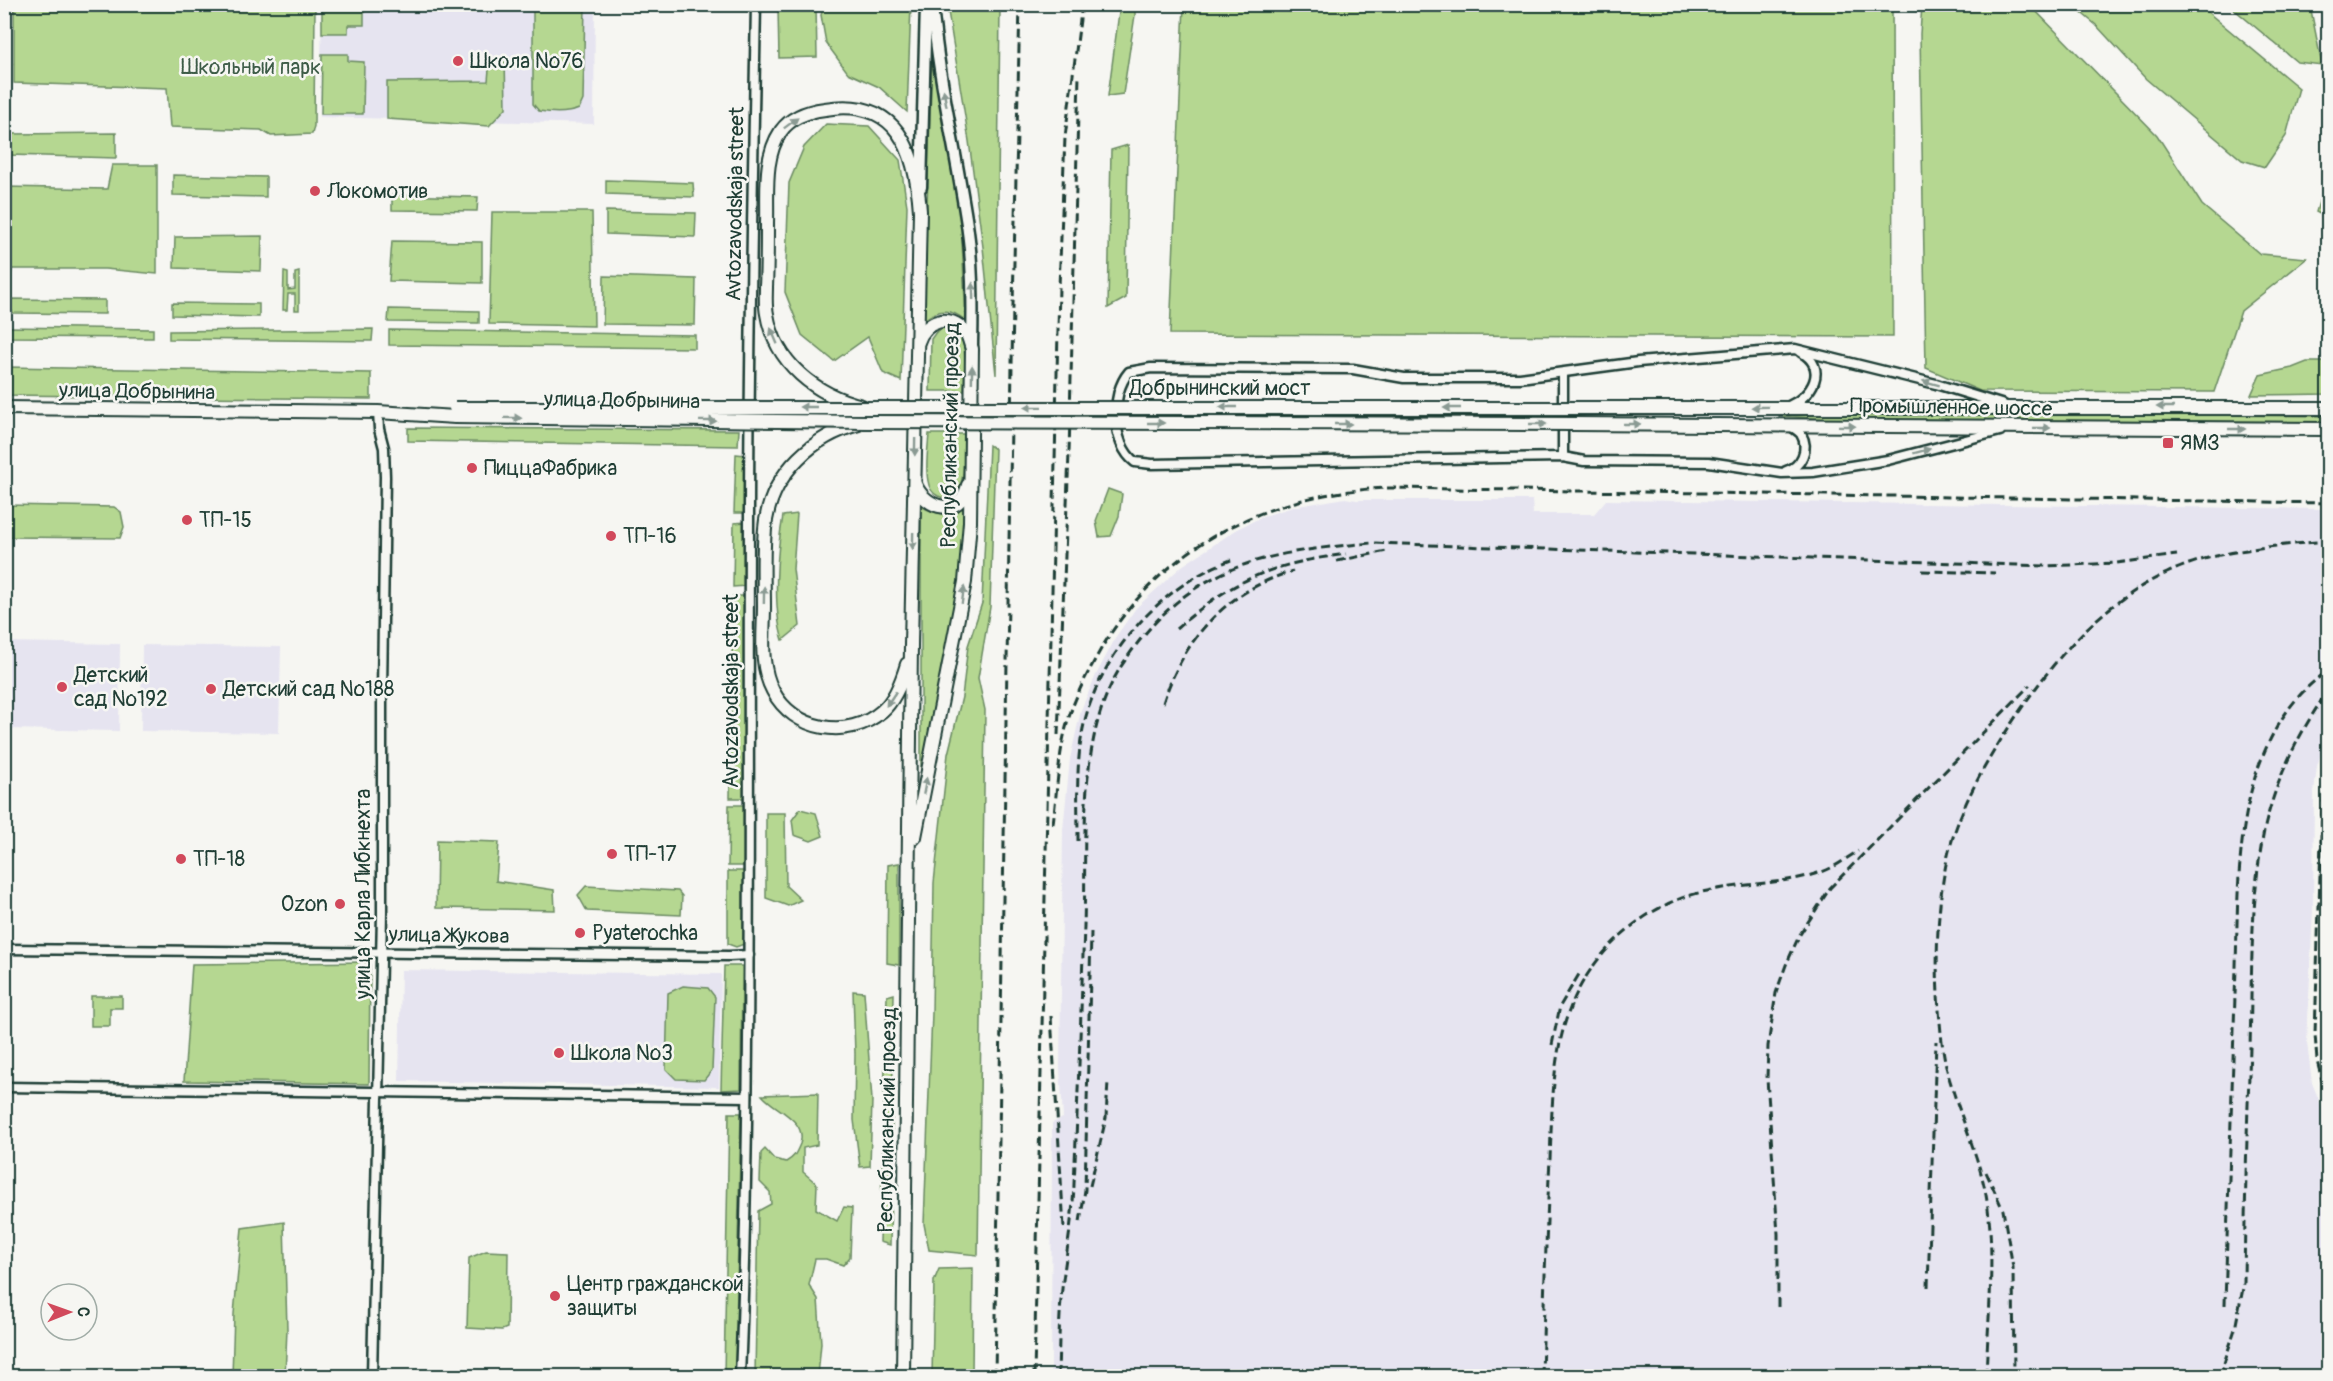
<svg xmlns="http://www.w3.org/2000/svg" width="2333" height="1381" viewBox="0 0 2333 1381" font-family="Pangolin,sans-serif">
	<style>
		.built { fill: #e6e4f0 }
		.green { fill: #b5d791; stroke: #6a8a62; stroke-width: 1.5 }
		.lines { fill: none; stroke-linecap: round; stroke-linejoin: round }
		.minor-casing { stroke: #1f3d34; stroke-width: 13 }
		.tertiary-casing { stroke: #1f3d34; stroke-width: 15 }
		.secondary-casing { stroke: #1f3d34; stroke-width: 16 }
		.minor { stroke: #f6f6f2; stroke-width: 8 }
		.tertiary { stroke: #f6f6f2; stroke-width: 10 }
		.secondary { stroke: #f6f6f2; stroke-width: 12 }
		.rail { stroke: #1f3d34; stroke-width: 3; stroke-dasharray: 9 4.5; stroke-linecap: butt }
		.secondary-bridge-casing { stroke: #1f3d34; stroke-width: 16; stroke-linecap: butt }
		.secondary-bridge { stroke: #f6f6f2; stroke-width: 12 }
		.oneway { fill: #8a9a93 }
		.poi-dot { fill: #d1495b; stroke: #f6f6f2; stroke-width: 2 }
		.labels { text-anchor: middle; stroke-width: 5; stroke-linejoin: round; paint-order: stroke }
		.poi-label { font-size: 21px; fill: #1f3d34; stroke: #f6f6f2; text-anchor: start }
		.park-label { font-size: 21px; fill: #3d5c47; stroke: #f6f6f2 }
		.street-label { font-size: 21px; fill: #1f3d34; stroke: #f6f6f2 }
	</style>
	<rect width="100%" height="100%" fill="#f6f6f2"/>
	<filter id="ink" filterUnits="userSpaceOnUse"><feTurbulence type="fractalNoise" baseFrequency=".0167" numOctaves="2"/><feDisplacementMap in="SourceGraphic" scale="12" xChannelSelector="R" yChannelSelector="G"/><feConvolveMatrix kernelMatrix="1 2 1 2 8 2 1 2 1" color-interpolation-filters="sRGB"/></filter>
	<g filter="url(#ink)">
		<!-- built -->
		<g class="built">
			<polygon points="322,5 595,5 594,124 320,117"/>
			<polygon points="1345,498 1357,500 1532,500 1533,514 1594,514 1606,500 2328,509 2328,733 2317,766 2314,793 2313,908 2307,1043 2312,1083 2328,1122 2328,1376 1051,1376 1052,1123 1063,1118 1060,1068 1063,830 1070,759 1081,710 1096,675 1117,635 1136,608 1182,566 1239,528 1264,516 1293,507"/>
			<polygon points="5,642 120,644 119,731 5,729"/>
			<polygon points="142,645 281,647 279,733 141,731"/>
			<polygon points="401,970 721,974 719,1087 399,1081"/>
		</g>
		<!-- green -->
		<g class="green">
			<polygon points="4,5 315,5 314,126 312,134 271,136 261,130 170,127 167,88 14,83 14,10 5,10"/>
			<polygon points="322,5 364,5 364,25 348,25 348,33 322,33"/>
			<path d="M 533,5 L 585,5 L 583,100 L 579,109 C 567,114 551,113 539,111 L 533,104 Z"/>
			<polygon points="824,5 911,5 907,112 879,87 848,73 826,43 821,15"/>
			<polygon points="947,5 1000,5 996,375 983,247 969,141"/>
			<polygon points="1120,5 1135,5 1135,15 1123,94 1108,96"/>
			<polygon points="1184,5 1892,5 1893,337 1170,334"/>
			<polygon points="1922,5 2030,5 2157,135 2202,205 2260,254 2307,258 2241,311 2214,392 1980,391 1926,368 1920,34"/>
			<polygon points="2072,5 2199,5 2299,88 2286,136 2265,167 2242,160 2146,79 2096,25"/>
			<polygon points="2229,5 2310,5 2322,65 2297,62"/>
			<polygon points="816,7 817,57 779,58 778,8"/>
			<polygon points="322,54 348,54 348,61 364,62 363,114 321,114"/>
			<polygon points="490,58 505,58 506,108 489,126 387,119 387,82 488,81"/>
			<path d="M 932,59 L 961,220 L 966,321 C 951,308 938,308 923,321 Z"/>
			<polygon points="826,124 869,126 900,160 907,206 901,381 883,373 868,337 834,361 802,335 785,292 789,183 804,147"/>
			<polygon points="116,133 116,158 9,155 9,134"/>
			<polygon points="1128,145 1126,298 1108,308 1111,150"/>
			<polygon points="112,165 157,165 157,274 105,269 12,269 8,295 5,295 5,187 107,189"/>
			<polygon points="173,175 266,177 266,197 173,195"/>
			<polygon points="2326,178 2328,179 2328,218 2316,212"/>
			<polygon points="606,180 693,183 694,197 606,194"/>
			<polygon points="392,195 478,197 477,211 392,210"/>
			<polygon points="606,211 696,213 695,237 606,234"/>
			<polygon points="492,212 592,212 594,326 489,324"/>
			<polygon points="262,236 261,271 174,268 175,237"/>
			<polygon points="392,241 482,242 482,283 389,281"/>
			<polygon points="284,272 288,273 288,290 295,289 295,273 299,272 299,310 295,310 295,294 288,294 287,310 283,310"/>
			<polygon points="604,276 696,279 695,325 603,324"/>
			<polygon points="5,299 105,300 105,314 13,313"/>
			<polygon points="172,303 259,304 259,317 172,315"/>
			<polygon points="389,309 479,311 479,323 388,322"/>
			<polygon points="5,327 153,329 153,338 5,337"/>
			<path d="M 945,327 C 949,328 952,328 955,329 C 969,336 964,377 964,391 L 930,391 L 931,339 L 936,332 Z"/>
			<polygon points="373,329 372,341 169,339 169,331"/>
			<polygon points="389,330 695,335 695,348 389,345"/>
			<polygon points="2307,362 2328,362 2328,394 2251,395 2260,375 2292,368"/>
			<polygon points="5,367 371,373 371,399 5,395"/>
			<polygon points="1842,412 2328,416 2328,422 1842,420 1781,416"/>
			<polygon points="408,428 739,430 738,446 408,441"/>
			<path d="M 929,434 L 964,434 C 964,449 969,510 938,496 C 932,493 929,488 928,481 C 925,467 928,449 929,434 Z"/>
			<polygon points="989,445 995,449 990,607 978,678 985,710 978,1255 929,1250 924,1224 932,1013 934,883 948,754 962,697 968,646 982,603"/>
			<polygon points="736,454 745,455 745,513 734,513"/>
			<polygon points="1108,489 1122,494 1119,516 1111,536 1099,537 1096,521"/>
			<polygon points="5,505 114,507 121,512 124,527 120,538 5,537"/>
			<path d="M 921,506 C 936,515 950,518 965,506 L 957,609 L 921,778 Z"/>
			<path d="M 797,514 L 793,569 L 800,626 L 783,640 C 772,607 777,550 783,516 Z"/>
			<polygon points="746,522 746,586 733,587 734,523"/>
			<polygon points="733,596 746,596 746,798 730,798"/>
			<polygon points="729,805 745,805 745,866 728,866"/>
			<polygon points="800,809 816,813 823,836 811,841 794,835 792,820"/>
			<polygon points="766,813 785,813 786,886 801,900 788,906 766,898"/>
			<polygon points="437,840 499,842 496,881 554,890 555,910 436,908"/>
			<polygon points="899,863 899,965 887,963 888,865"/>
			<polygon points="728,871 745,871 744,944 736,947 728,944"/>
			<polygon points="586,886 678,891 682,896 681,915 587,911 578,895"/>
			<polygon points="370,962 369,1084 184,1081 192,964"/>
			<polygon points="724,966 742,966 741,1089 721,1090"/>
			<polygon points="683,986 708,988 715,997 712,1070 704,1080 676,1079 666,1069 668,993"/>
			<polygon points="853,991 864,992 872,1100 870,1166 860,1167 854,1120 855,1054"/>
			<polygon points="894,994 890,1245 880,1242 887,996"/>
			<polygon points="91,996 122,996 122,1008 110,1008 110,1026 91,1026"/>
			<path d="M 818,1093 L 817,1145 L 803,1148 L 803,1172 L 817,1184 L 816,1209 L 837,1221 L 844,1207 L 852,1208 L 850,1257 L 843,1265 L 826,1259 L 815,1259 L 809,1285 L 818,1299 L 821,1343 L 818,1376 L 755,1376 L 758,1211 L 771,1204 L 770,1192 L 760,1182 L 761,1153 L 765,1149 L 774,1159 L 786,1162 C 795,1157 796,1153 800,1144 C 808,1120 774,1110 762,1095 Z"/>
			<polygon points="729,1113 741,1113 735,1376 724,1376"/>
			<polygon points="284,1222 287,1329 285,1376 232,1376 234,1314 242,1228"/>
			<polygon points="486,1251 508,1252 507,1328 502,1330 467,1328 469,1258"/>
			<polygon points="973,1268 972,1376 932,1376 934,1281 939,1269"/>
		</g>
		<g class="lines">
			<!-- minor casing -->
			<g class="minor-casing">
				<g id="minor">
					<polyline points="1563,374 1563,457"/>
					<path d="M 1789,406 C 1812,396 1829,368 1801,352"/>
					<path d="M 2000,431 L 1888,460 L 1813,472 L 1782,473 L 1709,462 L 1584,461 L 1563,457 L 1152,464 L 1135,462 C 1111,444 1110,394 1129,372 L 1151,368 L 1353,369 L 1404,378 L 1520,378 L 1638,362 L 1795,349 L 1936,384 L 2004,405"/>
					<path d="M 1786,471 C 1801,467 1810,449 1801,434 C 1799,431 1792,427 1789,425"/>
					<polyline points="4,949 729,956 749,955"/>
					<polyline points="4,1087 747,1097"/>
					<polyline points="372,1376 382,914 382,692 385,477 384,448 379,429 378,412"/>
					<path d="M 740,1376 C 752,1092 748,807 749,522 C 749,349 753,177 756,4"/>
				</g>
			</g>
			<!-- tertiary casing -->
			<g class="tertiary-casing">
				<g id="tertiary">
					<path d="M 932,4 C 938,76 955,147 966,218 C 973,260 973,303 972,346"/>
					<polyline points="921,187 926,5"/>
				</g>
			</g>
			<!-- secondary casing -->
			<g class="secondary-casing">
				<g id="secondary">
					<path d="M 862,406 C 816,395 775,363 767,314 C 765,305 766,296 766,287 C 767,266 767,245 767,223 C 768,192 763,158 781,131 C 791,117 809,111 825,109 C 898,97 916,151 920,211 L 911,645 L 903,1376"/>
					<polyline points="4,408 378,412 455,417"/>
					<polyline points="1574,408 2328,408"/>
					<path d="M 859,424 C 813,436 774,472 766,520 C 762,548 764,578 764,606 C 764,634 759,665 773,691 C 793,730 848,741 882,711 C 895,700 902,681 907,664"/>
					<polyline points="1573,424 2328,429"/>
					<path d="M 915,484 C 926,510 960,518 968,485"/>
					<path d="M 915,837 L 965,582 L 970,522 L 972,349 C 970,344 969,336 965,332 C 950,312 925,321 918,342"/>
				</g>
			</g>
			<!-- minor -->
			<use href="#minor" class="minor"/>
			<!-- tertiary -->
			<use href="#tertiary" class="tertiary"/>
			<!-- secondary -->
			<use href="#secondary" class="secondary"/>
			<!-- rail -->
			<g class="rail">
				<polyline points="1337,561 1387,551"/>
				<polyline points="1922,571 1995,573"/>
				<path d="M 1176,629 C 1233,579 1271,564 1346,554"/>
				<path d="M 1163,703 C 1184,638 1226,591 1293,571"/>
				<polyline points="1058,735 1069,453 1079,75"/>
				<polyline points="2328,767 2322,811 2315,1034 2317,1061 2328,1103"/>
				<path d="M 1053,824 C 1057,791 1058,756 1067,724 C 1074,698 1088,672 1101,649 C 1163,544 1271,491 1391,488 L 2328,503"/>
				<path d="M 1078,841 C 1078,807 1076,773 1081,740 C 1092,662 1157,587 1231,560"/>
				<polyline points="1051,1016 1064,1228"/>
				<polyline points="1552,1045 1560,1006 1581,971"/>
				<polyline points="1986,1172 2003,1210 2013,1267 2014,1376"/>
				<polyline points="1090,1186 1106,1118 1108,1081"/>
				<polyline points="1080,1222 1085,1190 1091,932"/>
				<polyline points="1928,1287 1936,1041"/>
				<path d="M 2225,1305 C 2228,1201 2232,1098 2235,995 C 2238,931 2235,863 2249,800 C 2260,751 2285,699 2328,671"/>
				<polyline points="1778,1307 1778,1234 1767,1079 1768,1046 1776,993 1786,965 1799,936 1830,888 2030,685"/>
				<polyline points="995,1376 1013,305 1020,4"/>
				<polyline points="1034,1376 1059,287 1065,137 1082,4"/>
				<path d="M 1058,1376 C 1059,1345 1059,1312 1063,1280 C 1067,1248 1073,1217 1074,1184 C 1078,1098 1081,1012 1084,926 C 1087,841 1075,731 1126,659 C 1191,564 1265,552 1372,543 L 2046,566 L 2117,563 L 2177,555"/>
				<path d="M 1542,1376 C 1544,1304 1546,1231 1550,1159 C 1552,1111 1552,1057 1569,1011 C 1586,964 1626,922 1672,902 C 1719,881 1771,888 1818,873 C 1833,869 1845,859 1858,851"/>
				<path d="M 1986,1376 C 1988,1318 1996,1253 1986,1195 C 1979,1157 1962,1121 1951,1084 C 1943,1060 1941,1035 1939,1010 C 1935,960 1937,899 1949,851 C 1961,805 1984,766 2009,727 C 2050,664 2098,604 2167,573 C 2218,549 2274,546 2328,541"/>
				<path d="M 2220,1376 L 2235,1329 L 2244,1283 C 2245,1205 2247,1126 2250,1048 C 2252,976 2250,902 2264,831 C 2275,781 2299,732 2328,691"/>
			</g>
			<!-- secondary-bridge casing -->
			<g class="secondary-bridge-casing">
				<g id="secondary-bridge">
					<polyline points="455,408 1574,408"/>
					<polyline points="455,417 867,422 1573,424"/>
				</g>
			</g>
			<!-- secondary-bridge -->
			<use href="#secondary-bridge" class="secondary-bridge"/>
		</g>
		<!-- one-way arrows -->
		<defs><path id="oneway-solid" d="M-6-.8H1V-3.2L6.5 0L1 3.2V.8H-6Z" transform="scale(1.5)"/></defs>
		<g class="oneway">
			<use href="#oneway-solid" transform="translate(945 98) rotate(-100)"/>
			<use href="#oneway-solid" transform="translate(791 123) rotate(-37)"/>
			<use href="#oneway-solid" transform="translate(973 291) rotate(-91)"/>
			<use href="#oneway-solid" transform="translate(774 336) rotate(-113)"/>
			<use href="#oneway-solid" transform="translate(972 374) rotate(-89)"/>
			<use href="#oneway-solid" transform="translate(1931 383) rotate(-165)"/>
			<use href="#oneway-solid" transform="translate(808 407) rotate(-180)"/>
			<use href="#oneway-solid" transform="translate(1033 407) rotate(-180)"/>
			<use href="#oneway-solid" transform="translate(1228 407) rotate(-180)"/>
			<use href="#oneway-solid" transform="translate(1760 407) rotate(179)"/>
			<use href="#oneway-solid" transform="translate(2165 407) rotate(-180)"/>
			<use href="#oneway-solid" transform="translate(1452 408) rotate(-180)"/>
			<use href="#oneway-solid" transform="translate(513 418) rotate(1)"/>
			<use href="#oneway-solid" transform="translate(708 421) rotate(1)"/>
			<use href="#oneway-solid" transform="translate(1156 423)"/>
			<use href="#oneway-solid" transform="translate(1343 424)"/>
			<use href="#oneway-solid" transform="translate(1538 424)"/>
			<use href="#oneway-solid" transform="translate(1632 424)"/>
			<use href="#oneway-solid" transform="translate(1847 426) rotate(1)"/>
			<use href="#oneway-solid" transform="translate(2042 428)"/>
			<use href="#oneway-solid" transform="translate(2237 429)"/>
			<use href="#oneway-solid" transform="translate(915 447) rotate(91)"/>
			<use href="#oneway-solid" transform="translate(1922 451) rotate(-15)"/>
			<use href="#oneway-solid" transform="translate(913 541) rotate(91)"/>
			<use href="#oneway-solid" transform="translate(764 595) rotate(-89)"/>
			<use href="#oneway-solid" transform="translate(963 595) rotate(-82)"/>
			<use href="#oneway-solid" transform="translate(891 699) rotate(124)"/>
			<use href="#oneway-solid" transform="translate(925 786) rotate(-79)"/>
		</g>
	</g>
	<!-- markers -->
	<g class="poi-dot">
		<circle cx="458" cy="61" r="6"/>
		<circle cx="315" cy="191" r="6"/>
		<rect x="2162" y="437" width="12" height="12" rx="3"/>
		<circle cx="472" cy="468" r="6"/>
		<circle cx="187" cy="520" r="6"/>
		<circle cx="611" cy="536" r="6"/>
		<circle cx="62" cy="687" r="6"/>
		<circle cx="211" cy="689" r="6"/>
		<circle cx="612" cy="854" r="6"/>
		<circle cx="181" cy="859" r="6"/>
		<circle cx="340" cy="904" r="6"/>
		<circle cx="580" cy="933" r="6"/>
		<circle cx="559" cy="1053" r="6"/>
		<circle cx="555" cy="1296" r="6"/>
	</g>
	<g class="labels">
		<!-- poi labels -->
		<g class="poi-label">
			<text x="470" y="68">Школа №76</text>
			<text x="327" y="198">Локомотив</text>
			<text x="2180" y="450">ЯМЗ</text>
			<text x="484" y="475">ПиццаФабрика</text>
			<text x="199" y="527">ТП-15</text>
			<text x="623" y="543">ТП-16</text>
			<text x="74" y="682">Детский<tspan x="74" dy="24">сад №192</tspan></text>
			<text x="223" y="696">Детский сад №188</text>
			<text x="624" y="861">ТП-17</text>
			<text x="193" y="866">ТП-18</text>
			<text x="328" y="911" text-anchor="end">Ozon</text>
			<text x="592" y="940">Pyaterochka</text>
			<text x="571" y="1060">Школа №3</text>
			<text x="567" y="1291">Центр гражданской<tspan x="567" dy="24">защиты</tspan></text>
		</g>
		<!-- park labels -->
		<g class="park-label">
			<text x="251" y="74">Школьный парк</text>
		</g>
		<!-- street labels -->
		<g class="street-label">
			<text transform="translate(735 204) rotate(-89)" y="7">Avtozavodskaja street</text>
			<text x="1220" y="395">Добрынинский мост</text>
			<text transform="translate(137 391) rotate(1)" y="7">улица Добрынина</text>
			<text transform="translate(622 400) rotate(1)" y="7">улица Добрынина</text>
			<text transform="translate(1951 407) rotate(1)" y="7">Промышленное шоссе</text>
			<text transform="translate(950 435) rotate(-89)" y="7">Республиканский проезд</text>
			<text transform="translate(731 691) rotate(-90)" y="7">Avtozavodskaja street</text>
			<text transform="translate(363 894) rotate(-90)" y="7">улица Карла Либкнехта</text>
			<text transform="translate(449 935) rotate(1)" y="7">улица Жукова</text>
			<text transform="translate(887 1120) rotate(-89)" y="7">Республиканский проезд</text>
		</g>
	</g>
	<!-- margin -->
	<rect width="2333" height="1381" fill="none" stroke="#f6f6f2" stroke-width="24"/>
	<rect x="12" y="12" width="2309" height="1357" fill="none" stroke="#1f3d34" stroke-width="2" filter="url(#ink)"/>
	<!-- north arrow -->
	<g transform="translate(69 1312) rotate(89)"><circle r="28" fill="#f6f6f2" stroke="#a0aca6" stroke-width="1.5"/>
	<path d="M0-4.5L10 22L0 15L-10 22Z" fill="#d1495b"/>
	<text y="-9" font-size="16" font-weight="bold" text-anchor="middle" fill="#1f3d34">С</text>
	</g>
</svg>
